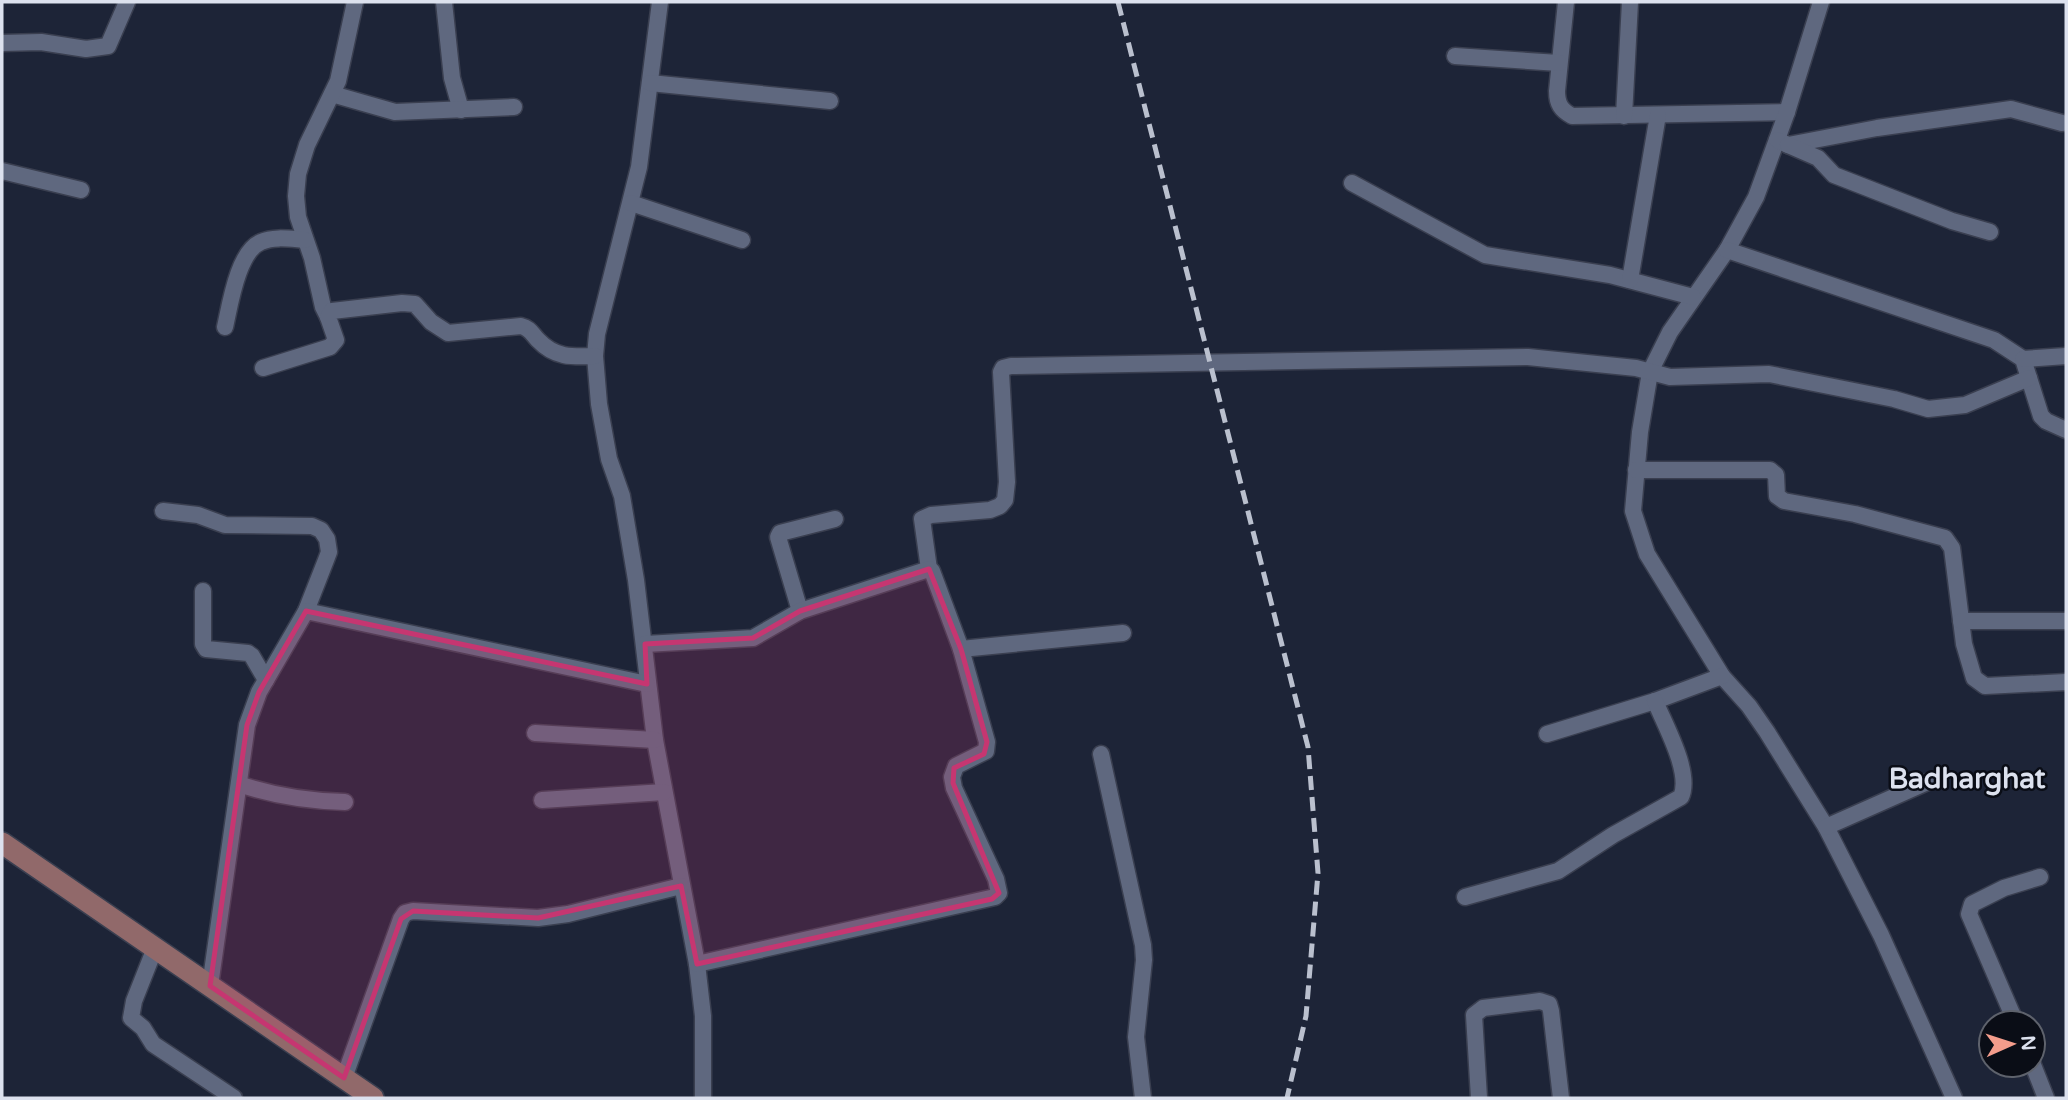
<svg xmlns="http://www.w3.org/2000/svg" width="2068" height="1100" viewBox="0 0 2068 1100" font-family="'Varela Round',sans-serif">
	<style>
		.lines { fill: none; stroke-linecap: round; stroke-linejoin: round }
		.minor-casing { stroke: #3a3f50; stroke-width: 19 }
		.major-casing { stroke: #3a3f50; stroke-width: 24 }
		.minor { stroke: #5f687f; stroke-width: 16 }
		.major { stroke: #91696a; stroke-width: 21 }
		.rail { stroke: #bac0ce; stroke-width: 5; stroke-dasharray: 14 7; stroke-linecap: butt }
		.marked { fill: #c63671; fill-opacity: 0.2; stroke: #c63671; stroke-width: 5; stroke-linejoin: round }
		.labels { text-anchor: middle; stroke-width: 5; stroke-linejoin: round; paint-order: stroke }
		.district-label { font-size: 28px; font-weight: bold; fill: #dce1ee; stroke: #0a0d16 }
	</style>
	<rect width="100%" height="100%" fill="#1d2437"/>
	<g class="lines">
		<!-- minor casing -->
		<g class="minor-casing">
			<g id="minor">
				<polyline points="444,2 452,78 461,110"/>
				<polyline points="660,2 639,167 597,334 595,356 599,404 609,459 622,496 636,580 655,740 697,964 703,1016 703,1098"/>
				<path d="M 1566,2 L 1557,91 C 1557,104 1561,110 1572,116 L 1787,112"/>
				<polyline points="1821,2 1787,112 1756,197 1727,250 1670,332 1650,372 1640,432 1633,511 1647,554 1722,676 1749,706 1767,732 1826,827 1881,935 1954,1098"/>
				<polyline points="2,43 41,42 86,49 108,46 127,2"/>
				<polyline points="1455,56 1559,63"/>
				<polyline points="650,83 830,101"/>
				<polyline points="332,94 395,112 514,107"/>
				<polyline points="1624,116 1630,2"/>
				<polyline points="1777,140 1788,145 1877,128 2011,109 2062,123"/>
				<polyline points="1788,145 1818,158 1834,175 1952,221 1990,232"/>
				<polyline points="2,171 81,190"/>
				<polyline points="1352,183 1485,255 1610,275 1693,297"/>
				<polyline points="631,203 742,240"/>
				<polyline points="1727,250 1994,340 2023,359 2041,416 2046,421 2066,430"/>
				<polyline points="1630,280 1658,115"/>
				<polyline points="328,317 323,307 312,258 298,217 296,196 298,174 307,145 338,81 355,2"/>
				<path d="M 225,327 C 230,305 238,251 261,242 C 274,236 291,239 305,240"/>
				<polyline points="2023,359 2066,356"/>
				<path d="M 263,368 L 330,347 L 336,340 L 328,317 L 332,311 L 402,303 L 415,304 L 431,322 L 448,333 L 521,326 C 530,328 532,334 538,340 C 555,358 572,357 595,356"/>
				<polyline points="1636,470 1770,470 1776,475 1777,496 1784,501 1855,514 1945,538 1952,548 1964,644 1974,678 1985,686 2066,682"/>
				<polyline points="163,511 198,515 225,525 312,526 321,530 327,539 329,552 326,560 306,611 259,692 247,725 210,986"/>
				<polyline points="929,569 922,519 931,515 990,510 1000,506 1005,500 1007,482 1001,372 1003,368 1011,366 1528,357 1636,368 1670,377 1769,374 1894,399 1928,409 1965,405 2029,378"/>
				<polyline points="203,591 203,644 206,649 248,653 252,656 266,680"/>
				<polyline points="306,611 647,684"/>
				<polyline points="800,611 778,537 780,533 835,519"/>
				<polyline points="1961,621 2066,621"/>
				<polyline points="645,644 753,638 800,611 929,569 932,571 961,649 987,742 986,751 956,766 952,777 954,788 996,879 999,893 995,897 697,964"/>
				<polyline points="961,649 1123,633"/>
				<polyline points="535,733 655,740"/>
				<polyline points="1547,734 1655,701 1722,676"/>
				<polyline points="1101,754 1143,945 1144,960 1136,1037 1143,1098"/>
				<path d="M 239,784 C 274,796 307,801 345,802"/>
				<polyline points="542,800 664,792"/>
				<polyline points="1826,827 1932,780"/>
				<path d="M 1465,897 L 1558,871 L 1613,835 L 1681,797 C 1692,773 1665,725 1655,701"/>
				<polyline points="155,948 134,1001 131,1018 143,1028 153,1044 234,1098"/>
				<polyline points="2016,1023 1969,914 1972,904 2004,888 2040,877"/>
				<polyline points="2033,1065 2046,1098"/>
				<polyline points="344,1078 401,919 405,913 413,911 538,918 568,914 681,886"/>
				<polyline points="1479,1098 1474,1015 1483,1008 1540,1001 1549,1004 1551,1011 1561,1098"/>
			</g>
		</g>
		<!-- major casing -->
		<g class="major-casing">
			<polyline id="major" points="2,843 373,1098"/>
		</g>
		<!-- minor -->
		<use href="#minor" class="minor"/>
		<!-- major -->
		<use href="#major" class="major"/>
		<!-- rail -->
		<polyline class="rail" points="1118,2 1308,747 1318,873 1306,1016 1287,1098"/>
	</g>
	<!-- marked area -->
	<path class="marked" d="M 929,569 L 961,649 L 987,742 L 984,754 L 954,768 L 953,783 L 999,893 L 992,899 L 697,964 L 681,886 L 538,918 L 413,911 L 401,919 L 344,1078 L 210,986 L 247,725 L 259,692 L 306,611 L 647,684 L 645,644 L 753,638 L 800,611 Z"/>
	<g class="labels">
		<!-- district labels -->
		<g class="district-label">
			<text x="1967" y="788">Badharghat</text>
		</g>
	</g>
	<!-- border -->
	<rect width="2068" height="1100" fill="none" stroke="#dce1ee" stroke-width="7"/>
	<!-- north arrow -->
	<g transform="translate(2012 1044) rotate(87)"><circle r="33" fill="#0a0d16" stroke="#5e626c" stroke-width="2"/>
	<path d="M0-5L12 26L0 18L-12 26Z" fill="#f49d8c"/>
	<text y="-10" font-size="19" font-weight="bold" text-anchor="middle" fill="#dce1ee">N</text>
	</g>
</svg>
